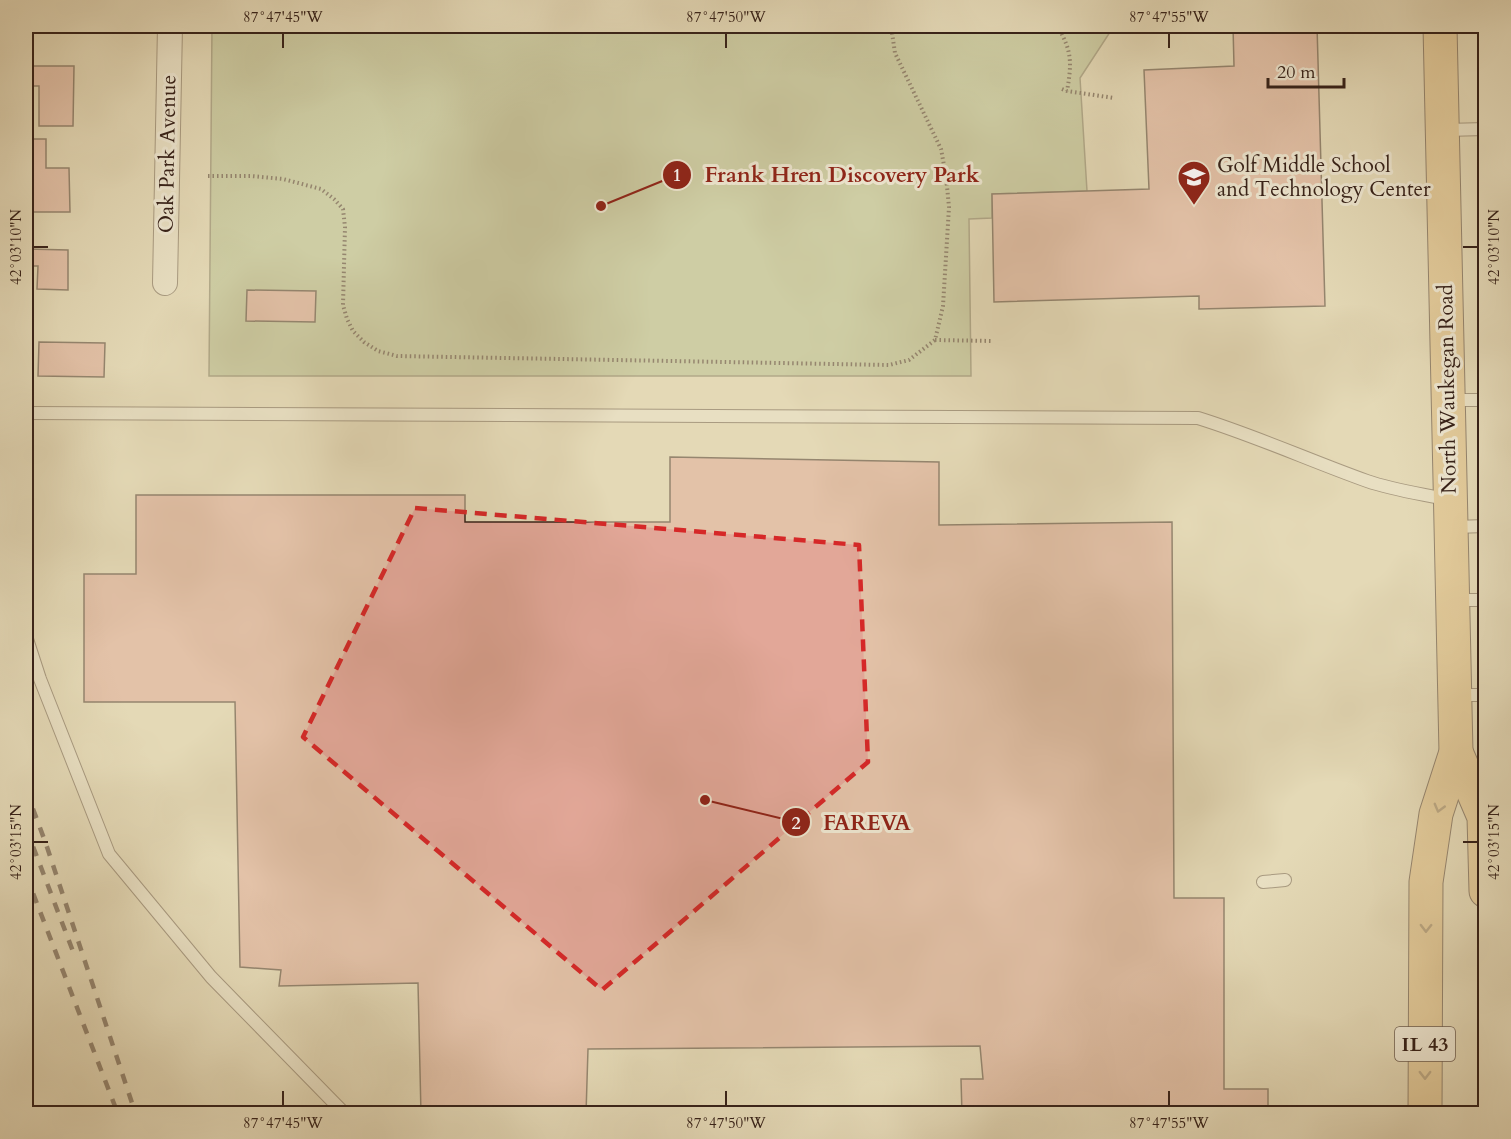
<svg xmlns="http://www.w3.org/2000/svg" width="1511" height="1139" viewBox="0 0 1511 1139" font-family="Cardo,serif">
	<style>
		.green { fill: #b4bf8f; stroke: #767054; stroke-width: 1.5 }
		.building { fill: #e2a798; stroke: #372219; stroke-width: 1.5 }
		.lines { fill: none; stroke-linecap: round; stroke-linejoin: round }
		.lane-casing { stroke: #625040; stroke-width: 14 }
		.street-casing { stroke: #625040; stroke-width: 26 }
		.primary-casing { stroke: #372219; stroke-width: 35 }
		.path { stroke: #372219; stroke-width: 4; stroke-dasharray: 1.5 3; stroke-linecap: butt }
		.lane { stroke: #ede6d0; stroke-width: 12 }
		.street { stroke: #ede6d0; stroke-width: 24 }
		.primary { stroke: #e2bc7c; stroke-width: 33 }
		.rail { stroke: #372219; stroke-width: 4.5; stroke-dasharray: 10 10; stroke-linecap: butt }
		.oneway { stroke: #8c6f4a }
		.marked { fill: none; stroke: #d62828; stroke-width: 4.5; stroke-dasharray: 12 8; stroke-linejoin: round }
		.ticks { fill: none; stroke: #372219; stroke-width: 2 }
		.labels { text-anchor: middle; stroke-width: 6; stroke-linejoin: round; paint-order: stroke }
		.shield { fill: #ede6d0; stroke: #6e5d50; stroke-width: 1.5 }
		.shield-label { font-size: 20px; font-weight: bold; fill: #372219 }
		.street-label { font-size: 21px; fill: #372219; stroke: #ede6d0 }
		.poi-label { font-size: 21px; fill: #372219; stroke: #ede6d0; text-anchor: start }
		.leader { fill: none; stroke: #8f2418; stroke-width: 2 }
		.callout-dot { fill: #8f2418; stroke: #ede6d0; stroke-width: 2 }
		.mark-label { font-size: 18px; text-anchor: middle; font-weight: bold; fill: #fff }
		.callout-label { font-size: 22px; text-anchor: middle; font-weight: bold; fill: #8f2418; stroke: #ede6d0; stroke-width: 6; stroke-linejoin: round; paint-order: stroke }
		.neatline { fill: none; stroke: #372219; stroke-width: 2 }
		.ticks-label { font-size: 15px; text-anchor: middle; fill: #372219 }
	</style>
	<rect width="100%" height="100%" fill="#e4d9b7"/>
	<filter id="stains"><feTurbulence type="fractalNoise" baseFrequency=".00333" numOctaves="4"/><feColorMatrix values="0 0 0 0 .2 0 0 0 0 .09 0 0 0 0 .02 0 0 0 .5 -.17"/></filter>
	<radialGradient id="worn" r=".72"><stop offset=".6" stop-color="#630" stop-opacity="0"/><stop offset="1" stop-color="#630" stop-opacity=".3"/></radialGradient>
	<!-- green -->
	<polygon class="green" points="212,26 1114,26 1080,78 1087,191 992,194 992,218 969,219 971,376 209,376"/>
	<!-- building -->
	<g class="building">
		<polygon points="1233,26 1317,26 1325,306 1199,309 1199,296 994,302 992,194 1149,189 1144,70 1234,66"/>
		<polygon points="26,66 74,66 73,126 39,126 39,86 26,86"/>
		<polygon points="26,139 46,139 46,168 69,168 70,212 26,212"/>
		<polygon points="26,249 68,250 68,290 37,289 38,266 26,266"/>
		<polygon points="247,290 316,291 315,322 246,321"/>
		<polygon points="39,342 105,343 104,377 38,376"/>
		<polygon points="670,457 939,462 939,525 1172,522 1174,898 1224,898 1224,1089 1268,1089 1268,1114 962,1114 961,1079 983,1079 980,1046 588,1049 586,1114 421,1114 418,983 279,986 281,970 240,967 235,702 84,702 84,574 136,574 136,495 465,495 465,522 670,522"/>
	</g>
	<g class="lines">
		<!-- lane casing -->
		<g class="lane-casing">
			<g id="lane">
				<polyline points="1445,130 1486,129"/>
				<polyline points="1449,400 1486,400"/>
				<path d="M 26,413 L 1198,418 C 1256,436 1311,461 1367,481 C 1393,490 1422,494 1449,500"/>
				<polyline points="1454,527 1486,526"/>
				<polyline points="1453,600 1486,600"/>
				<polyline points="26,636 40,679 109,854 211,977 345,1114"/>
				<polyline points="1455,695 1486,695"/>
				<polyline points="1263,882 1285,880"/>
			</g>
		</g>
		<!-- street casing -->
		<g class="street-casing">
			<polyline id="street" points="165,283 170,26"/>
		</g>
		<!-- primary casing -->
		<g class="primary-casing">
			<g id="primary">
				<polyline points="1456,752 1484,817 1486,891"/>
				<polyline points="1425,1114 1426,882 1436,814 1456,752 1440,26"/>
			</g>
		</g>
		<!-- path -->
		<g class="path">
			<path d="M 1057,26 C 1072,50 1072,63 1067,91"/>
			<polyline points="1062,89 1067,91 1114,98"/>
			<polyline points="208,176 251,176 283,179 321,189 334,199 343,209 345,227 343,305 347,319 353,331 364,342 378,351 397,356 889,365 909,360 935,340 943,306 949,207 946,176 941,149 895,53 891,26"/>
			<polyline points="935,340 993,341"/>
		</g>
		<!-- lane -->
		<use href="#lane" class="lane"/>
		<!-- street -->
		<use href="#street" class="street"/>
		<!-- primary -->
		<use href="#primary" class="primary"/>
		<!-- rail -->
		<g class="rail">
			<polyline points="26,790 46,844 133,1106"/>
			<polyline points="26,828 74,954"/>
			<polyline points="26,875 118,1114"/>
		</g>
	</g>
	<!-- one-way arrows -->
	<defs><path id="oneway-chevron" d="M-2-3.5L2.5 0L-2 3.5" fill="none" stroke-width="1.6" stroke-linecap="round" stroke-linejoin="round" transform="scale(1.5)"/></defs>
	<g class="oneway">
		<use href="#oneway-chevron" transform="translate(1439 808) rotate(105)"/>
		<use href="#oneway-chevron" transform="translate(1426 928) rotate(91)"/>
		<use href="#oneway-chevron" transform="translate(1425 1075) rotate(90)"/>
	</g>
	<!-- marked area -->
	<path d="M0 0H1511V1139H0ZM 415,508 L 859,545 L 868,762 L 602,990 L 303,737 Z" fill="#e4d9b7" fill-opacity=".55" fill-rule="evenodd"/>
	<path class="marked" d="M 415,508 L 859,545 L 868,762 L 602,990 L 303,737 Z"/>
	<!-- ticks -->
	<path class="ticks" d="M 283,33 L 283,48M 726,33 L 726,48M 1169,33 L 1169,48M 33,247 L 48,247M 1463,247 L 1478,247M 33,842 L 48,842M 1463,842 L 1478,842M 283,1091 L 283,1106M 726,1091 L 726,1106M 1169,1091 L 1169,1106"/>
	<!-- icons -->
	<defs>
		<g id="school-pin" transform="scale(1.725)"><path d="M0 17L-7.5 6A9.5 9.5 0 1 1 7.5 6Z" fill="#8f2418" stroke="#ede6d0"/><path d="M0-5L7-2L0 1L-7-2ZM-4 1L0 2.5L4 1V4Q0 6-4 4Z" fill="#fff"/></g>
	</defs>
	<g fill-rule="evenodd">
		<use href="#school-pin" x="1194" y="177"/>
	</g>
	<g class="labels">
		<!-- shield labels -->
		<rect class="shield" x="1395" y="1027" width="60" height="34" rx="4.5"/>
		<g class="shield-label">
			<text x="1425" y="1051">IL 43</text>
		</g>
		<!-- street labels -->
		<g class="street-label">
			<text transform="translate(167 154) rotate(-89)" y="7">Oak Park Avenue</text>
			<text transform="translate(1447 389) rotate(-91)" y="7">North Waukegan Road</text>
		</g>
		<!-- poi labels -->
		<g class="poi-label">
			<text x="1217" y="172">Golf Middle School<tspan x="1217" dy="24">and Technology Center</tspan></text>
		</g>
	</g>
	<!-- callouts -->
	<path class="leader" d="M601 206L677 175M705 800L796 822"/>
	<g class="callout-dot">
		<circle cx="601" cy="206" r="6"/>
		<circle cx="705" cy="800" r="6"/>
		<circle cx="677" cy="175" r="15"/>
		<circle cx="796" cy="822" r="15"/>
	</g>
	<g class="mark-label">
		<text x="677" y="181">1</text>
		<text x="796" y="829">2</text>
	</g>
	<g class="callout-label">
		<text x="842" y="182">Frank Hren Discovery Park</text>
		<text x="867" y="830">FAREVA</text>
	</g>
	<!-- margin -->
	<rect width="1511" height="1139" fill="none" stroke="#e4d9b7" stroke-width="66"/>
	<!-- scale -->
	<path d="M1268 78v9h76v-9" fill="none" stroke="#372219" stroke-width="3"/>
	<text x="1277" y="78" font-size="18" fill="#372219" stroke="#ede6d0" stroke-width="4.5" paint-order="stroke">20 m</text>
	<rect x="33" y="33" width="1445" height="1073" class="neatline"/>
	<g class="ticks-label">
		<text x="283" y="22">87°47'45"W</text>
		<text x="726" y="22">87°47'50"W</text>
		<text x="1169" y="22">87°47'55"W</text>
		<text transform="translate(1494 247) rotate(-90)" y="5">42°03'10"N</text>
		<text transform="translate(16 247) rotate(-90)" y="5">42°03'10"N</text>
		<text transform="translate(1494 842) rotate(-90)" y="5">42°03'15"N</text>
		<text transform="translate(16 842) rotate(-90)" y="5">42°03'15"N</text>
		<text x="283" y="1128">87°47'45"W</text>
		<text x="726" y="1128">87°47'50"W</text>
		<text x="1169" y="1128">87°47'55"W</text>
	</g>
	<rect width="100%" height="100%" filter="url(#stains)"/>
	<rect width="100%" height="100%" fill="url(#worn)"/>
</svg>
